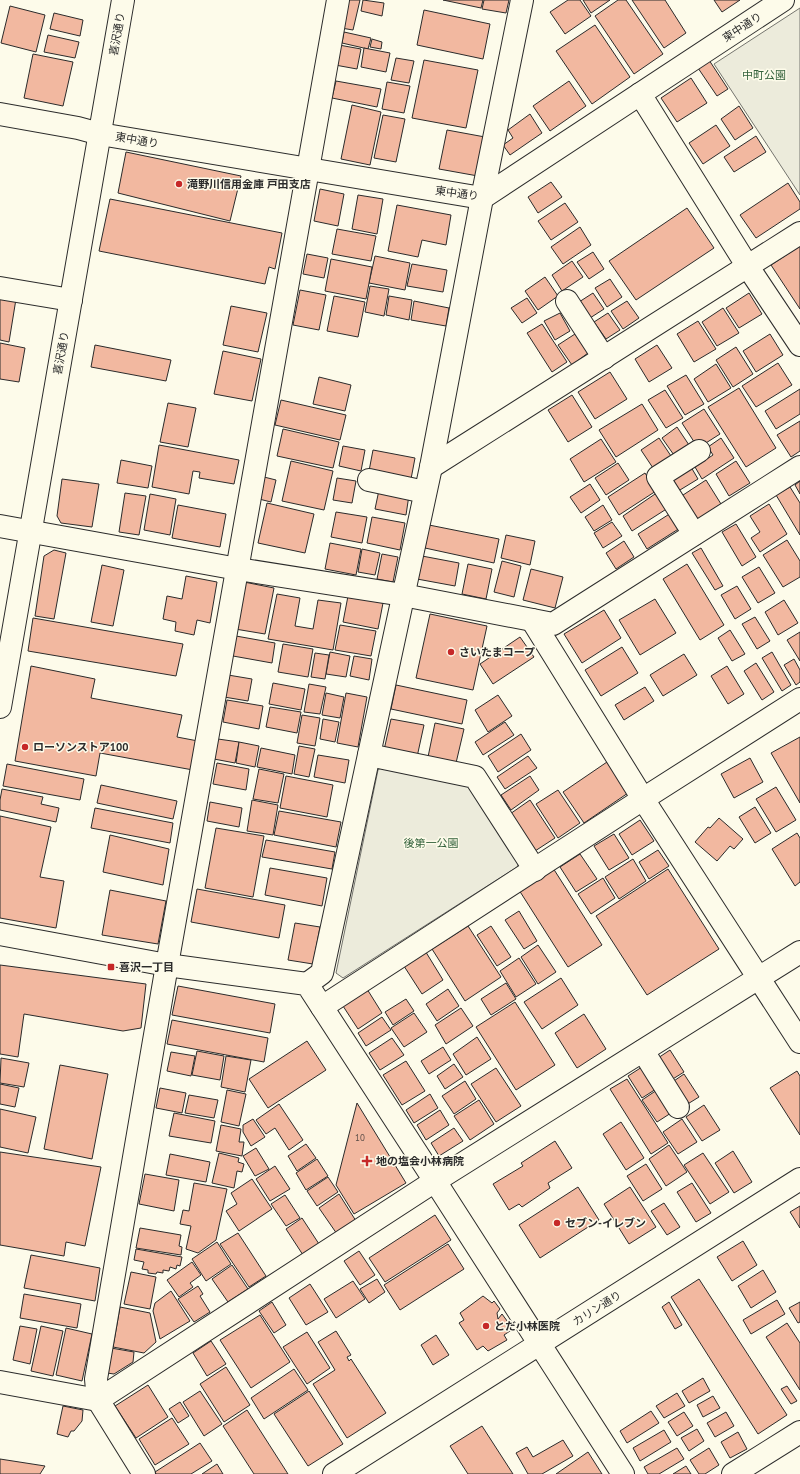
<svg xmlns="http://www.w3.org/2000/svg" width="800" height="1474" viewBox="0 0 800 1474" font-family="'PT Sans','Noto Sans JP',sans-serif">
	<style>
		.green { fill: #ecebdb; stroke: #74746e }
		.building { fill: #f2b8a0; stroke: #2b2b2b }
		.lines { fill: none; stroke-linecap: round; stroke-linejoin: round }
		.minor-casing { stroke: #2b2b2b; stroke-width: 24 }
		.minor { stroke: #fdfbea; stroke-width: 22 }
		.poi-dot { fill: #c62828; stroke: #fdfbea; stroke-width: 1.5 }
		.labels { text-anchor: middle; stroke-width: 3; stroke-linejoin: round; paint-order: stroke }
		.number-label { font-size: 9px; fill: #5d4e48 }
		.street-label { font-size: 11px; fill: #2b2b2b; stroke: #fdfbea }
		.park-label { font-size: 11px; fill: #34623c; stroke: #fdfbea }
		.poi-label { font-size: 11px; font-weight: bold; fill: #2b2b2b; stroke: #fdfbea; text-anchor: start }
	</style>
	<rect width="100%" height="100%" fill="#fdfbea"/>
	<!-- green -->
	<g class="green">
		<polygon points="800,8 800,195 714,64"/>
		<polygon points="383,766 472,784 520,861 517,867 343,978 336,973 378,770"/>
	</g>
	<!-- building -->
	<g class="building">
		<polygon points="346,0 360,0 353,30 341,28"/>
		<polygon points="363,0 384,3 382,16 361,11"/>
		<polygon points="443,0 483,0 481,8"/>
		<polygon points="484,0 509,0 506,13 482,9"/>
		<polygon points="568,0 580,0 591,16 565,34 550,12"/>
		<polygon points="583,0 610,0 591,13"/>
		<polygon points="618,0 626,0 663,54 634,74 595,16"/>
		<polygon points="632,0 665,0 686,33 664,48"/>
		<polygon points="714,0 740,0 722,12"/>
		<polygon points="10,6 45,15 36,52 1,43"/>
		<polygon points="424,10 490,24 483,59 417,45"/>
		<polygon points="54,13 83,20 80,36 50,29"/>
		<polygon points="595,25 630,77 592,104 556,51"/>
		<polygon points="344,32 371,38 368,49 342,43"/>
		<polygon points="48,35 79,42 75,58 44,52"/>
		<polygon points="372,39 382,42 381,49 370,47"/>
		<polygon points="339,45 361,49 357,69 335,65"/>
		<polygon points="364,48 390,53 386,72 361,67"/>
		<polygon points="33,54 73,62 63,106 24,98"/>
		<polygon points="396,58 414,61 409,83 391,80"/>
		<polygon points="424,60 478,70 466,128 412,118"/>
		<polygon points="709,60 728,89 717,96 698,68"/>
		<polygon points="691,78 707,103 677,122 661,98"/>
		<polygon points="336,81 381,89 377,107 332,98"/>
		<polygon points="569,81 586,106 550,131 533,106"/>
		<polygon points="387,82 410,86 404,113 382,109"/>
		<polygon points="352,105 381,112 370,165 341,159"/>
		<polygon points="739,106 753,128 735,140 721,119"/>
		<polygon points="530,114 542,133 510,155 503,145 513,138 508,130"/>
		<polygon points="383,115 405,119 396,162 374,158"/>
		<polygon points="716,125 730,146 703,164 689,143"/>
		<polygon points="447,130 485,137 478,176 439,169"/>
		<polygon points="756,136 766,152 734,172 724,157"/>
		<polygon points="126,152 241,176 230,221 118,193"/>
		<polygon points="551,182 562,197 538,213 528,197"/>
		<polygon points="788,183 800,202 800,209 756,238 740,215"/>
		<polygon points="320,189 344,194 338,226 314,221"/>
		<polygon points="358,195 383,199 377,234 352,229"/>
		<polygon points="110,199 282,233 275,269 269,267 265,284 99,251"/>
		<polygon points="565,203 578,222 551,240 538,221"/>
		<polygon points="397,205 451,215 446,245 422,240 418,257 388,251"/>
		<polygon points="687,208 714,248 636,300 609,261"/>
		<polygon points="580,227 591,245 563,264 551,247"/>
		<polygon points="337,229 376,236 371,261 332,254"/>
		<polygon points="800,246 800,309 771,265"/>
		<polygon points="593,252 604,269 589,279 577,262"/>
		<polygon points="307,254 328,258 324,278 303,274"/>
		<polygon points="375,256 410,263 405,290 369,283"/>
		<polygon points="331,259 372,267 366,299 325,291"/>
		<polygon points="572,261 583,277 562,291 552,275"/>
		<polygon points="412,264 447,270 443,292 407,286"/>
		<polygon points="545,277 558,296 538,310 525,291"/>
		<polygon points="610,279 622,297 607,307 595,288"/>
		<polygon points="370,286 389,289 384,316 365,312"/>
		<polygon points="300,290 326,295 319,330 293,325"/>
		<polygon points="593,293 604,309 590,318 579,302"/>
		<polygon points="749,293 762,314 739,328 726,308"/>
		<polygon points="0,296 16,299 9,342 0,340"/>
		<polygon points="334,296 365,302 358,337 327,331"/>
		<polygon points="389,296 412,300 409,320 386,315"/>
		<polygon points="527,298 537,313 522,323 511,308"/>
		<polygon points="414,301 449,308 446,326 411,320"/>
		<polygon points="627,301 639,318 623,329 611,311"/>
		<polygon points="231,306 267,313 258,352 223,345"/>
		<polygon points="723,308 739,333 717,346 702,322"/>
		<polygon points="560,313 570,331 555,340 544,321"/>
		<polygon points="608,313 620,330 606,339 594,322"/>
		<polygon points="698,321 716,349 694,362 677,334"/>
		<polygon points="542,324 567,362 552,372 527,333"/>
		<polygon points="575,334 588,353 572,365 558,345"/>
		<polygon points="770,334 783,355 756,372 743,351"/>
		<polygon points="0,343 25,348 19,382 0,379"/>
		<polygon points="95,345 171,360 166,381 91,367"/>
		<polygon points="657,345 672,368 649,382 635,359"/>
		<polygon points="736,347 753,374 733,387 716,360"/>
		<polygon points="223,351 261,359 252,401 214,394"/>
		<polygon points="778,363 792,385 756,407 742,386"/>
		<polygon points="716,364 731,388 708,402 694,379"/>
		<polygon points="610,372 627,399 595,419 578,392"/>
		<polygon points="686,375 704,404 685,415 667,386"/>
		<polygon points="319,377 351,385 345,411 313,404"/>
		<polygon points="739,388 776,448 746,467 708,407"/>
		<polygon points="800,389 800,414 776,429 765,411"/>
		<polygon points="665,390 683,418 666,428 648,400"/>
		<polygon points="572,395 592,427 568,442 548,410"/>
		<polygon points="281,400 346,415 340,440 275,425"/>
		<polygon points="168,403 196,408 188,447 160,442"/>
		<polygon points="642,404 658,430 616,457 599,430"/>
		<polygon points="704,409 720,434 698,448 682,423"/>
		<polygon points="800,421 800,451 791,457 777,435"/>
		<polygon points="677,427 691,448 676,458 662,438"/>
		<polygon points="283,429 339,442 333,468 277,456"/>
		<polygon points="659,438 673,459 655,471 641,450"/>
		<polygon points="721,438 734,458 702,479 695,467 713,455 708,447"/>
		<polygon points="601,439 616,462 584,482 570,459"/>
		<polygon points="159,445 239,460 234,484 199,478 200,472 193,471 189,494 152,487"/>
		<polygon points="343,446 365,450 361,471 339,466"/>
		<polygon points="373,450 415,458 411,479 369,471"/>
		<polygon points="121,460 152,466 148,488 117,483"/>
		<polygon points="291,461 333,471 324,510 282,501"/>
		<polygon points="736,461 750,483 729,496 716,474"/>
		<polygon points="618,463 629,480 606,495 595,478"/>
		<polygon points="691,467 698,479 675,493 668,481"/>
		<polygon points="645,473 656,491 619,515 608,497"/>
		<polygon points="264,477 276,480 271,502 259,499"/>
		<polygon points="337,478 356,481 352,503 333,500"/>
		<polygon points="62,479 99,484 92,527 61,523 57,516"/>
		<polygon points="706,480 721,504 695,521 680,497"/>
		<polygon points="800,481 800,494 795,485"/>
		<polygon points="590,484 600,500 581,513 570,497"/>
		<polygon points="790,487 800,503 800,535 776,495"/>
		<polygon points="379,490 409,495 406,515 375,509"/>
		<polygon points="658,492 668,508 632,531 623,516"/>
		<polygon points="125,493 146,496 139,535 119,532"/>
		<polygon points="150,494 176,499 170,535 144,530"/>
		<polygon points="267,503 314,514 305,553 258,543"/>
		<polygon points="769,504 787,534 760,552 751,538 760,532 750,516"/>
		<polygon points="178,505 226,514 220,547 172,538"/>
		<polygon points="603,505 612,520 594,531 585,517"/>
		<polygon points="336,512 367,517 362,543 331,537"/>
		<polygon points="671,513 680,528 647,549 638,534"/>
		<polygon points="372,517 405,523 400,550 367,543"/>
		<polygon points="612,522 622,536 603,548 594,533"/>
		<polygon points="736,524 756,557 742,566 722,532"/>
		<polygon points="429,525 499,539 494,563 425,548"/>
		<polygon points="506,535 535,541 530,565 501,558"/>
		<polygon points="787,540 800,561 800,577 783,587 763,555"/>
		<polygon points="624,541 634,557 616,569 606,553"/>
		<polygon points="330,543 361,549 356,575 325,569"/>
		<polygon points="701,548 723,586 715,590 692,553"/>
		<polygon points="362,549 380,553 375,575 358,572"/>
		<polygon points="54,550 66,553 54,619 35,616 44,556"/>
		<polygon points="382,554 398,557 393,582 377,579"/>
		<polygon points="422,556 459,563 455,586 417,579"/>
		<polygon points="502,561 521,566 514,597 494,592"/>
		<polygon points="468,564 492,569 486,599 462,594"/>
		<polygon points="687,564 724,625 700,640 663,579"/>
		<polygon points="102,565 124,570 113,626 91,622"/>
		<polygon points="759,567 775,593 758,603 742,577"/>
		<polygon points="531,569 563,577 555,608 523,600"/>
		<polygon points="186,576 217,582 210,623 197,620 194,635 175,631 176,622 163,619 167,596 182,599"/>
		<polygon points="244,582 274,588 265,634 235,629"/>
		<polygon points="737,586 751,609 735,619 721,595"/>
		<polygon points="277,594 300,598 295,626 313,629 318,600 341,603 333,650 268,639"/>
		<polygon points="348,596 383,603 378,629 343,622"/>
		<polygon points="655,599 676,633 640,655 619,620"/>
		<polygon points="784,600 798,623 778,635 765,612"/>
		<polygon points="604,610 621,638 582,663 564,634"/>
		<polygon points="430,614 487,626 473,690 416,678"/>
		<polygon points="755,617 770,641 757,649 742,624"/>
		<polygon points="33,618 183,644 176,676 28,651"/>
		<polygon points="340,625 376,631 371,656 335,650"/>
		<polygon points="730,630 745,654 732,661 718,638"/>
		<polygon points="800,632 800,661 787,640"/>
		<polygon points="236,636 275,643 272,663 233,656"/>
		<polygon points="520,637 534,657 493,684 480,664"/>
		<polygon points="283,644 313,649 308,677 278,672"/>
		<polygon points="622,647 638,673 601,696 585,670"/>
		<polygon points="330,652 350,656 346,677 326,674"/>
		<polygon points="772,652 791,685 782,691 762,658"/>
		<polygon points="315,653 329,655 325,679 311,677"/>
		<polygon points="684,654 697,675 663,696 650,675"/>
		<polygon points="354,656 372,659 369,680 350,676"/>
		<polygon points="794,659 800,670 800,682 796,685 784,665"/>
		<polygon points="756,663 774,692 762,700 744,671"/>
		<polygon points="31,666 95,679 91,698 182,715 177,737 198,741 193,770 100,753 96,776 15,761"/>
		<polygon points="727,666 744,694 728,704 711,676"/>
		<polygon points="228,675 252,679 248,701 224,697"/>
		<polygon points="273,683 305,689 301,710 269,704"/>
		<polygon points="309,684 326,687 320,714 304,712"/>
		<polygon points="396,685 467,700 462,724 391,709"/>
		<polygon points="645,687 654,701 624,720 615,705"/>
		<polygon points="326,693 344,697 340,718 322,715"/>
		<polygon points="346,693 367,697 358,747 337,743"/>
		<polygon points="498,695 512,716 488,732 475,710"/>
		<polygon points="227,700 263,706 259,729 223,722"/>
		<polygon points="270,707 301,712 297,733 266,727"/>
		<polygon points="302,715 320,718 315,746 297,743"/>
		<polygon points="323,719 339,722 335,742 320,739"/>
		<polygon points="391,719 424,725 417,757 384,750"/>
		<polygon points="505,722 514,735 483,755 475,742"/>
		<polygon points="435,723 464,729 456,763 428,757"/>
		<polygon points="521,734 531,750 498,772 488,756"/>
		<polygon points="800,737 800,803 771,753"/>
		<polygon points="218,739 239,742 235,763 214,759"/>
		<polygon points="239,742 259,746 255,767 236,763"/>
		<polygon points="299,746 315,749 309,777 294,774"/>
		<polygon points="261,748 295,755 292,774 257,767"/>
		<polygon points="318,755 349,760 345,783 314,777"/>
		<polygon points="528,756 537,768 505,789 497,777"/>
		<polygon points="750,758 763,782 734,798 721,774"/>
		<polygon points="607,762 628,793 584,823 563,792"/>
		<polygon points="217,763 249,769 246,790 213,784"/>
		<polygon points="7,764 84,779 80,800 3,786"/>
		<polygon points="259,769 284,774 278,803 253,799"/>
		<polygon points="286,776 333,785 327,817 280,808"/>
		<polygon points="530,776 539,790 511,810 501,795"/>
		<polygon points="101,785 177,801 173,819 97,803"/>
		<polygon points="776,787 796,820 776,832 756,799"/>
		<polygon points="2,789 43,797 41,804 59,808 56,822 0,810 0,800"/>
		<polygon points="558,790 580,823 558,838 536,804"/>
		<polygon points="252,800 278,805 273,835 247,831"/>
		<polygon points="530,800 555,838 535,851 510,814"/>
		<polygon points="210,802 242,808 239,827 207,821"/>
		<polygon points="755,807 771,833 755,843 739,817"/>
		<polygon points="95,808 173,823 170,843 91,828"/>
		<polygon points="279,811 341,822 336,847 274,835"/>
		<polygon points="0,816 51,827 40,877 64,881 56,928 0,918"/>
		<polygon points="719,818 743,839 734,849 730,846 717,861 695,842 708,827 710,828"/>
		<polygon points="640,820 654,841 632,855 619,834"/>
		<polygon points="216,828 264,836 253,897 205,888"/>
		<polygon points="797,833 800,838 800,882 795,886 772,849"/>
		<polygon points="614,834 629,858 609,870 594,846"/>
		<polygon points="110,835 169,849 163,885 103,872"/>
		<polygon points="266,840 335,852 332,869 262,857"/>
		<polygon points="658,850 669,866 649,879 639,862"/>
		<polygon points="580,854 597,879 576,892 560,867"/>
		<polygon points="633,859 646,881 619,899 605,877"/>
		<polygon points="270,868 327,878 322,906 265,895"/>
		<polygon points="553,868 602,945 568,967 519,890"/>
		<polygon points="668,869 719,949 647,995 596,916"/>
		<polygon points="603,878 615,898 591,914 578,894"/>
		<polygon points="197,889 285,905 279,938 191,922"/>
		<polygon points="110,890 166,901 158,944 102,935"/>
		<polygon points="519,911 537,941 524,949 505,920"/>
		<polygon points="295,923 320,927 313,964 288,960"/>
		<polygon points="468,926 501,977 465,1001 432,949"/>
		<polygon points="491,926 511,957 497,966 477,935"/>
		<polygon points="538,945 556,972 538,984 521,957"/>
		<polygon points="424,949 443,980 422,994 402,963"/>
		<polygon points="519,958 536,984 516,997 500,971"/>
		<polygon points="0,965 146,984 141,1028 123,1031 24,1014 18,1057 0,1054"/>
		<polygon points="561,978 578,1005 542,1029 524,1002"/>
		<polygon points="506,983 516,999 491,1015 481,999"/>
		<polygon points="178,986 275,1004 270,1033 172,1015"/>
		<polygon points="367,989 382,1013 358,1029 343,1006"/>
		<polygon points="448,989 459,1006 437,1021 426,1004"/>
		<polygon points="406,999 414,1011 393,1025 385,1012"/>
		<polygon points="515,1002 555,1065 516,1090 476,1027"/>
		<polygon points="461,1008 473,1026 446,1044 435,1025"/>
		<polygon points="414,1013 427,1032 404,1047 391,1028"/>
		<polygon points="584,1014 606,1049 577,1068 555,1033"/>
		<polygon points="382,1017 391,1030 366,1046 358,1033"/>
		<polygon points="172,1020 268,1038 264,1062 167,1044"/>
		<polygon points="477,1037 491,1059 466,1075 453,1054"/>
		<polygon points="392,1038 404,1055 380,1070 369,1053"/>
		<polygon points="307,1041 326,1070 268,1108 249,1079"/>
		<polygon points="443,1047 451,1060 429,1074 421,1061"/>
		<polygon points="670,1050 684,1072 668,1082 655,1060"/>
		<polygon points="197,1051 224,1056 220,1080 192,1075"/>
		<polygon points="171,1052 195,1056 191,1076 167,1071"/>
		<polygon points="226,1056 251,1060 245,1092 221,1087"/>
		<polygon points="1,1058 29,1063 24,1087 0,1083"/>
		<polygon points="406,1061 425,1091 402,1105 383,1075"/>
		<polygon points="454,1064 463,1077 445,1089 437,1076"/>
		<polygon points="60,1065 108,1074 92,1159 44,1149"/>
		<polygon points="642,1067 656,1089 642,1098 628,1076"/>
		<polygon points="496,1068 521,1106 496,1122 471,1084"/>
		<polygon points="797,1071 800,1076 800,1135 770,1088"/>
		<polygon points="684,1074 699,1097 686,1105 671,1083"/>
		<polygon points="627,1079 668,1143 651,1154 610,1089"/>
		<polygon points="465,1081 476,1099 454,1114 442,1096"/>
		<polygon points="0,1084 19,1088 15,1107 0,1104"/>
		<polygon points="160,1088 186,1093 182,1113 156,1108"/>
		<polygon points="227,1090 246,1094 239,1126 221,1122"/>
		<polygon points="657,1090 671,1113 657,1122 642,1100"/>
		<polygon points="430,1094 438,1108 414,1123 406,1110"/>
		<polygon points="189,1095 218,1100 214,1118 185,1113"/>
		<polygon points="479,1100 494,1124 470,1140 454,1116"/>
		<polygon points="357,1103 406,1183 354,1214 336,1185"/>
		<polygon points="279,1104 303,1140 289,1150 275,1128 266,1134 256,1120"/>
		<polygon points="704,1105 720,1130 702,1141 686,1117"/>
		<polygon points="0,1109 36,1117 28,1153 0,1147"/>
		<polygon points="440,1110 449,1125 426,1140 417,1125"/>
		<polygon points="174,1113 215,1121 211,1143 169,1136"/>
		<polygon points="253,1119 265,1137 251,1146 243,1132 243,1125"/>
		<polygon points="682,1119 697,1142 678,1154 663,1132"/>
		<polygon points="621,1122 644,1158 626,1170 603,1134"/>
		<polygon points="221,1125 241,1129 239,1142 244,1142 242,1156 216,1151"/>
		<polygon points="454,1128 463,1141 439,1156 431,1143"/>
		<polygon points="555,1141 572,1168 548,1183 550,1188 522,1207 519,1204 509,1210 493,1184 523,1166 521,1163"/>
		<polygon points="306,1144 316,1158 297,1171 288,1156"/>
		<polygon points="669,1145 687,1172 666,1186 649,1159"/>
		<polygon points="256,1148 269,1169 255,1176 243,1156"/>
		<polygon points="733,1151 752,1182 734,1193 715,1163"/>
		<polygon points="0,1152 101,1167 85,1246 66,1242 64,1256 0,1245"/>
		<polygon points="219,1153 239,1158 238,1162 244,1164 242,1172 237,1171 234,1188 212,1183"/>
		<polygon points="703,1153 729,1192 710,1204 684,1165"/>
		<polygon points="170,1154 210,1162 206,1182 166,1175"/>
		<polygon points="317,1159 328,1176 306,1190 296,1173"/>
		<polygon points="646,1164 662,1189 643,1201 627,1176"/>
		<polygon points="275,1166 290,1189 270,1201 256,1179"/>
		<polygon points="145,1174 179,1180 174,1211 139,1204"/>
		<polygon points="328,1177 338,1192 317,1206 307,1191"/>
		<polygon points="252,1179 272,1209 239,1231 226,1211 237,1204 231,1193"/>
		<polygon points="194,1183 227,1189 216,1240 198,1253 186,1249 191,1226 180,1224 183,1210 189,1211"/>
		<polygon points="692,1183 711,1213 696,1222 677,1192"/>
		<polygon points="578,1187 599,1220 540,1258 519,1225"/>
		<polygon points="630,1187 656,1227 629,1244 604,1204"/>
		<polygon points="339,1194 356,1221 337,1234 319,1208"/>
		<polygon points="285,1195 300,1218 286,1226 271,1204"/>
		<polygon points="664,1203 680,1227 667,1235 651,1211"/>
		<polygon points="800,1206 800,1228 790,1212"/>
		<polygon points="435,1215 451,1240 385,1282 369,1258"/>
		<polygon points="302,1218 319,1244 303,1255 286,1229"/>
		<polygon points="140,1228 181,1235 179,1246 182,1247 181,1255 136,1248"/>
		<polygon points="238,1233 266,1276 249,1287 220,1244"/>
		<polygon points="743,1241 757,1265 732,1281 717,1257"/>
		<polygon points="217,1242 231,1264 206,1281 192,1259"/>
		<polygon points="448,1244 464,1269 400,1310 384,1285"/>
		<polygon points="136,1249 182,1257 180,1266 177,1265 176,1269 170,1267 169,1271 163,1270 163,1273 157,1272 156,1274 148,1273 148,1270 142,1269 144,1262 134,1260"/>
		<polygon points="359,1251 375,1275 360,1285 344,1261"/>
		<polygon points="31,1255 100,1268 95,1301 24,1288"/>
		<polygon points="192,1262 201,1275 190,1283 193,1287 179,1297 167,1280"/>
		<polygon points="232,1265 248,1289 228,1302 212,1279"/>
		<polygon points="763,1270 776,1292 751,1308 738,1286"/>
		<polygon points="131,1272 156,1277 150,1309 124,1304"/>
		<polygon points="377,1279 385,1292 369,1303 360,1289"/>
		<polygon points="699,1279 787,1415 758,1434 671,1297"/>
		<polygon points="353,1281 365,1299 336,1318 324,1299"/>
		<polygon points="310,1284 328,1312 306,1325 289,1298"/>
		<polygon points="198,1286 203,1294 200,1296 210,1312 194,1322 178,1299"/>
		<polygon points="171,1291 190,1321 160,1339 153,1311 155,1303"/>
		<polygon points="24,1294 81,1304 77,1328 20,1318"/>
		<polygon points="483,1296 492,1303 494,1301 500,1309 497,1313 498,1319 502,1314 513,1329 504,1335 507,1340 488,1351 483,1346 477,1350 459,1323 464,1320 460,1313"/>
		<polygon points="777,1300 785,1314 751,1334 743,1320"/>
		<polygon points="272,1302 286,1325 274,1333 259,1311"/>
		<polygon points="669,1302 682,1325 675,1329 662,1307"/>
		<polygon points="800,1302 800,1322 798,1323 789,1308"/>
		<polygon points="120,1307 150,1313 156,1342 144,1353 113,1347"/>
		<polygon points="260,1315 290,1362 251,1388 220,1340"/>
		<polygon points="787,1323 800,1343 800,1390 766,1337"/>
		<polygon points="20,1326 37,1329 30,1364 13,1360"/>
		<polygon points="41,1326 63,1331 53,1376 31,1371"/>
		<polygon points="66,1328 92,1334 82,1381 56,1375"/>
		<polygon points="336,1331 351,1355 347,1357 349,1361 351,1359 386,1413 347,1438 313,1384 335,1370 318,1342"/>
		<polygon points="307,1332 330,1368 307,1384 283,1347"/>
		<polygon points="436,1335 449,1355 433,1365 421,1345"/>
		<polygon points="211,1341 226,1364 207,1376 193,1353"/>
		<polygon points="111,1348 134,1352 133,1362 114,1374 107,1373"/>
		<polygon points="226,1367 250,1405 224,1422 200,1384"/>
		<polygon points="294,1369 308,1390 264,1419 251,1398"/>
		<polygon points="703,1378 710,1391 689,1403 682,1391"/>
		<polygon points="148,1385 168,1417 136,1438 115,1406"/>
		<polygon points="787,1386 797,1401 791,1404 781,1389"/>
		<polygon points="200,1391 222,1424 204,1436 183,1402"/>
		<polygon points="309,1391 343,1444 308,1466 274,1414"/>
		<polygon points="677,1393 685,1406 664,1418 656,1406"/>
		<polygon points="713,1396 720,1408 703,1417 697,1405"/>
		<polygon points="180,1402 189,1416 178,1423 169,1409"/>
		<polygon points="63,1406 83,1410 82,1421 74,1431 71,1431 68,1437 57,1434"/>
		<polygon points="247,1410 288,1474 254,1474 223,1426"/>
		<polygon points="651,1411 659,1423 627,1443 620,1431"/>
		<polygon points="684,1412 693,1426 677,1436 668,1422"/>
		<polygon points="726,1412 734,1426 715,1437 707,1423"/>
		<polygon points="172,1418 189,1444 155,1465 139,1439"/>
		<polygon points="482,1426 513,1474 468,1474 450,1446"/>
		<polygon points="697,1429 704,1441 689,1451 681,1438"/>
		<polygon points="664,1430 671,1442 640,1461 633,1448"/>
		<polygon points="738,1432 747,1449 730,1458 721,1442"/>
		<polygon points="563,1440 573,1456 542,1474 528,1474 516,1453 527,1447 533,1457"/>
		<polygon points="200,1443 212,1461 191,1474 156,1474 155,1472"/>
		<polygon points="677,1448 684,1459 659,1474 648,1474 644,1467"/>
		<polygon points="709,1448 719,1465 705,1474 699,1474 690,1460"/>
		<polygon points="588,1452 602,1474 556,1474"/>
		<polygon points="0,1459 45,1466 40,1474 0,1474"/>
		<polygon points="217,1464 223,1474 202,1474"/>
		<polygon points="686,1466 691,1474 673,1474"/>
	</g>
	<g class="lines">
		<!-- minor casing -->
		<g class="minor-casing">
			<g id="minor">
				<polyline points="640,94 748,267 800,345"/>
				<polyline points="0,114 78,128 100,134 482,198 783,0"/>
				<polyline points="0,288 71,300"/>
				<polyline points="567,301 604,358"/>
				<polyline points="431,467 800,233"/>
				<polyline points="369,480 425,492"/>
				<polyline points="0,526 238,569 403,595 553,624 800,467"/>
				<polyline points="694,534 658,477 699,451"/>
				<polyline points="532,620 643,799 800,1042"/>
				<polyline points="0,707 123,0"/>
				<polyline points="369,755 475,777 535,870"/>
				<polyline points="0,934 167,965 307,984 435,1181 623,1474"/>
				<polyline points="307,984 322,973 431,467 482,198 522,0"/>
				<polyline points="322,1007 643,799 800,699"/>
				<polyline points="643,1051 678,1107"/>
				<polyline points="0,1382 98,1400 435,1181 800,952"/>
				<polyline points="144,1474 98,1400 96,1379 167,965 338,0"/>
				<polyline points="334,1474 800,1179"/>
				<polyline points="733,1474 800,1432"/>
			</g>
		</g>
		<!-- minor -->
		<use href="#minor" class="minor"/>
	</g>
	<!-- markers -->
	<g class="poi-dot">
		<circle cx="179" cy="184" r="4"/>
		<circle cx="451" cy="652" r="4"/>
		<circle cx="25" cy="747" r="4"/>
		<rect x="107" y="963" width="8" height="8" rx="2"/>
		<path d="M365 1155h4v4h4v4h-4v4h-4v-4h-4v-4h4z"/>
		<circle cx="557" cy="1223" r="4"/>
		<circle cx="486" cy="1326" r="4"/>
	</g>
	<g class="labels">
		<!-- number labels -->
		<g class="number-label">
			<text x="360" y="1141">10</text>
		</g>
		<!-- street labels -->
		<g class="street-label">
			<text transform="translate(742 27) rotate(-33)" y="4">東中通り</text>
			<text transform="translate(117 34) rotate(-80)" y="4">喜沢通り</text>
			<text transform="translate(137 140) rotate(10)" y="4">東中通り</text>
			<text transform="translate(457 193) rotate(8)" y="4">東中通り</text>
			<text transform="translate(61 353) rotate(-80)" y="4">喜沢通り</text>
			<text transform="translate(597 1308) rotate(-32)" y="4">カリン通り</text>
		</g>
		<!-- park labels -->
		<g class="park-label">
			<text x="764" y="79">中町公園</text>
			<text x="431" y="847">後第一公園</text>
		</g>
		<!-- poi labels -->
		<g class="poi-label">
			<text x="187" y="188">滝野川信用金庫 戸田支店</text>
			<text x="459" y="656">さいたまコープ</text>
			<text x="33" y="751">ローソンストア100</text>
			<text x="119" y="971">喜沢一丁目</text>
			<text x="376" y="1165">地の塩会小林病院</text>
			<text x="565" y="1227">セブン-イレブン</text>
			<text x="494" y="1330">とだ小林医院</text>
		</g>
	</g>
</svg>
